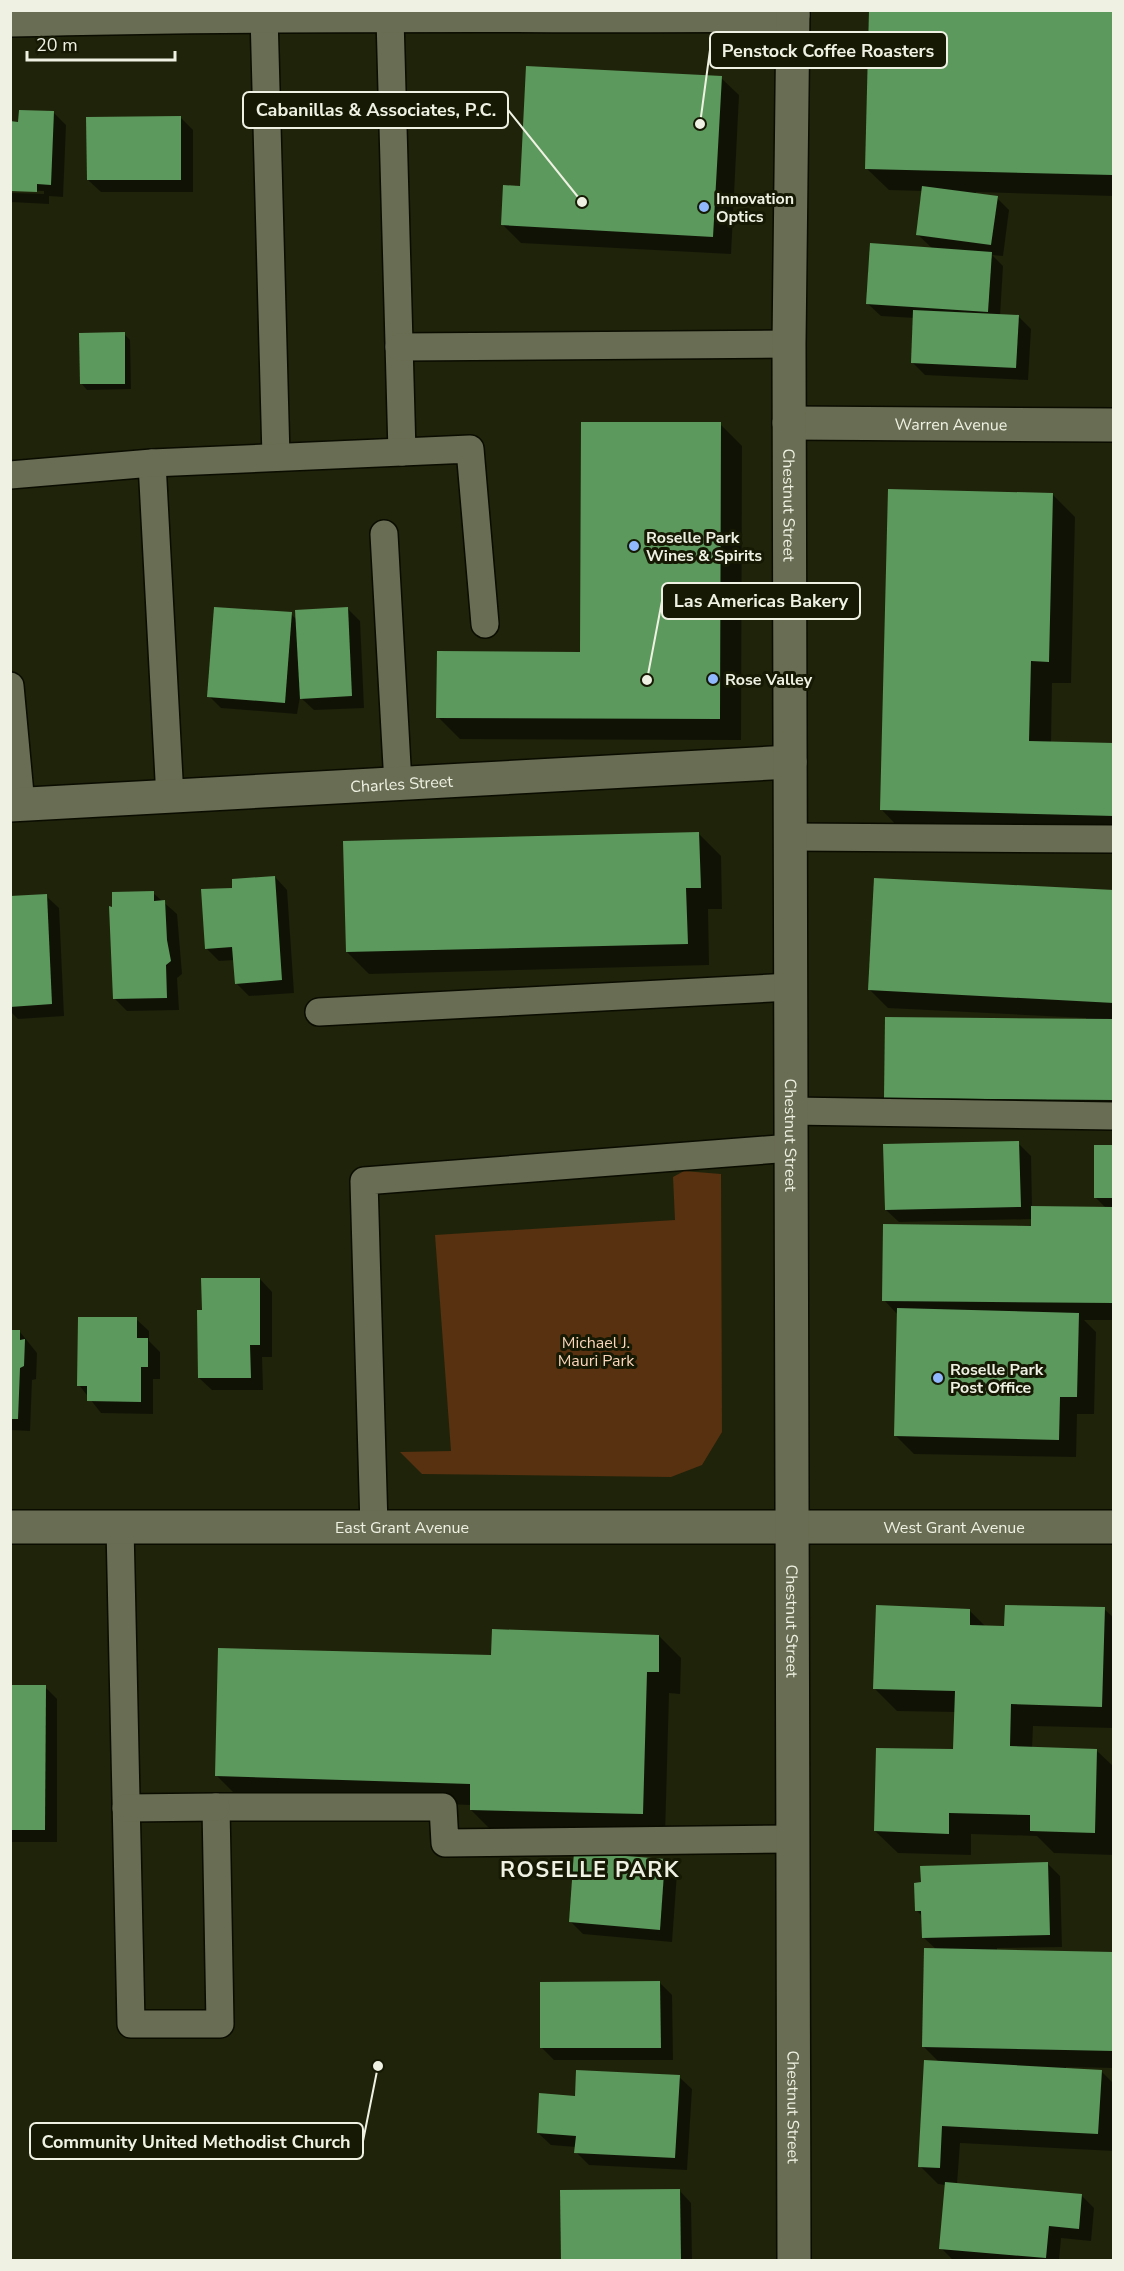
<svg xmlns="http://www.w3.org/2000/svg" width="1124" height="2271" viewBox="0 0 1124 2271" font-family="'Nunito Sans',sans-serif">
	<style>
		.green { fill: #573110 }
		.shadow { fill: #0007 }
		.building { fill: #5c995d }
		.lines { fill: none; stroke-linecap: round; stroke-linejoin: round }
		.service-casing { stroke: #0a0c00; stroke-width: 30 }
		.minor-casing { stroke: #0a0c00; stroke-width: 36 }
		.tertiary-casing { stroke: #0a0c00; stroke-width: 36 }
		.service { stroke: #696d53; stroke-width: 27 }
		.minor { stroke: #696d53; stroke-width: 33 }
		.tertiary { stroke: #696d53; stroke-width: 33 }
		.poi-dot { fill: #8fb8fd; stroke: #161903; stroke-width: 2 }
		.labels { text-anchor: middle; stroke-width: 6; stroke-linejoin: round; paint-order: stroke }
		.poi-label { font-size: 16px; font-weight: bold; fill: #eff2e3; stroke: #161903; text-anchor: start }
		.street-label { font-size: 16px; fill: #eff2e3; stroke: #161903 }
		.park-label { font-size: 16px; fill: #fcd6bb; stroke: #161903 }
		.district-label { font-size: 22px; font-weight: bold; letter-spacing: 1.5px; fill: #eff2e3; stroke: #161903 }
		.leader { fill: none; stroke: #eff2e3; stroke-width: 2 }
		.callout-dot { fill: #eff2e3; stroke: #161903; stroke-width: 2 }
		.callout { fill: #161903; stroke: #eff2e3; stroke-width: 2 }
		.callout-label { font-size: 18px; text-anchor: middle; font-weight: bold; fill: #eff2e3 }
	</style>
	<rect width="100%" height="100%" fill="#1f230a"/>
	<!-- green -->
	<polygon class="green" points="684,1171 721,1174 722,1432 702,1465 671,1477 422,1474 400,1452 451,1451 435,1235 675,1220 673,1177"/>
	<!-- shadow -->
	<g class="shadow">
		<polygon points="1114,10 1114,196 976,192 975,195 997,198 1009,210 1003,256 992,255 1003,266 1000,316 1019,317 1031,329 1028,380 925,375 913,363 915,318 881,316 868,304 933,249 917,234 923,191 889,190 866,168"/>
		<polygon points="721,78 739,95 731,254 521,243 503,225"/>
		<polygon points="54,113 66,125 63,197 49,196 49,204 11,202 10,193 44,194 44,191 10,190 20,123"/>
		<polygon points="180,117 193,130 193,192 101,192 88,180"/>
		<polygon points="124,334 130,340 131,389 87,390 81,383"/>
		<polygon points="720,424 742,446 741,740 460,739 438,717 581,654"/>
		<polygon points="1053,495 1075,517 1071,683 1052,683 1051,743 1114,745 1114,837 903,832 881,809"/>
		<polygon points="348,609 360,621 364,708 314,710 301,698 301,691 297,714 221,708 209,696 291,614 297,620"/>
		<polygon points="699,834 721,856 722,909 708,909 709,965 369,974 347,952"/>
		<polygon points="275,877 287,890 294,993 249,996 236,983 234,960 219,961 207,949 234,889"/>
		<polygon points="1114,891 1114,1118 903,1116 885,1098 1086,1020 1086,1018 888,1008 870,990"/>
		<polygon points="153,893 177,914 182,974 177,978 179,1010 127,1011 115,999"/>
		<polygon points="46,896 59,908 64,1016 18,1019 10,1011 10,898"/>
		<polygon points="1018,1143 1031,1156 1032,1207 1106,1208 1095,1197 1114,1147 1114,1320 1084,1320 1096,1332 1094,1414 1077,1414 1076,1457 914,1454 896,1436 898,1315 884,1300 1033,1227 1033,1219 899,1222 886,1210"/>
		<polygon points="260,1279 272,1292 272,1357 262,1357 263,1390 212,1390 199,1378 203,1312"/>
		<polygon points="136,1319 149,1331 149,1341 160,1352 160,1379 153,1379 153,1414 101,1413 79,1385"/>
		<polygon points="10,1331 20,1332 37,1353 36,1379 32,1380 30,1431 10,1430"/>
		<polygon points="1104,1609 1114,1618 1114,1728 1033,1726 1032,1748 1096,1750 1114,1767 1114,1855 1054,1853 1037,1836 971,1834 971,1855 898,1853 875,1831 955,1751 956,1712 897,1711 875,1689 969,1610 986,1627 1006,1627"/>
		<polygon points="659,1636 681,1658 680,1694 669,1693 665,1836 493,1832 471,1810 471,1805 238,1797 216,1775 493,1657"/>
		<polygon points="10,1687 45,1687 57,1699 57,1842 10,1842"/>
		<polygon points="665,1861 677,1873 672,1942 583,1934 571,1922"/>
		<polygon points="1048,1864 1060,1876 1062,1947 997,1948 997,1951 1114,1954 1114,2068 1066,2067 1066,2069 1101,2071 1114,2084 1114,2151 960,2143 957,2184 1082,2196 1094,2208 1091,2241 1061,2238 1059,2260 953,2260 941,2248 946,2185 938,2184 920,2166 939,2062 923,2046 936,1949 924,1938 923,1917 916,1910"/>
		<polygon points="660,1983 672,1995 673,2060 554,2060 542,2048"/>
		<polygon points="679,2077 692,2089 687,2170 589,2165 576,2152 576,2147 551,2145 538,2133 576,2097"/>
		<polygon points="679,2190 691,2203 692,2260 563,2260 561,2192"/>
	</g>
	<!-- building -->
	<g class="building">
		<polygon points="869,10 1114,10 1113,175 865,169"/>
		<polygon points="526,66 722,76 713,237 501,225 503,185 520,186"/>
		<polygon points="19,110 54,111 51,185 37,184 37,192 10,191 10,121 18,122"/>
		<polygon points="181,116 181,180 87,180 86,117"/>
		<polygon points="922,186 998,196 991,245 916,235"/>
		<polygon points="870,243 992,252 988,312 866,304"/>
		<polygon points="913,310 1019,315 1016,368 911,363"/>
		<polygon points="125,332 125,384 80,384 79,333"/>
		<polygon points="581,422 721,422 720,719 436,718 437,651 580,652"/>
		<polygon points="888,489 1053,493 1049,662 1031,661 1029,741 1114,743 1114,816 880,810"/>
		<polygon points="214,607 292,612 285,703 207,697"/>
		<polygon points="348,607 352,696 300,699 295,610"/>
		<polygon points="699,832 701,888 686,888 688,944 346,952 343,841"/>
		<polygon points="275,876 282,980 235,984 232,947 205,949 201,889 232,888 232,879"/>
		<polygon points="874,878 1114,890 1114,1003 868,990"/>
		<polygon points="154,891 154,901 165,900 167,940 171,961 166,965 167,998 113,999 109,906 112,907 112,892"/>
		<polygon points="47,894 52,1004 10,1007 10,896"/>
		<polygon points="885,1017 1114,1019 1114,1100 884,1098"/>
		<polygon points="1019,1141 1021,1207 885,1210 883,1144"/>
		<rect x="1094" y="1145" width="20" height="53"/>
		<polygon points="1031,1206 1114,1207 1114,1303 882,1301 883,1224 1031,1226"/>
		<polygon points="201,1278 260,1278 260,1345 250,1345 251,1378 198,1378 197,1310 202,1310"/>
		<polygon points="897,1308 1079,1313 1077,1397 1060,1397 1059,1440 894,1436"/>
		<polygon points="78,1317 137,1317 137,1338 148,1338 148,1367 141,1367 141,1402 87,1401 87,1386 77,1386"/>
		<polygon points="10,1330 20,1330 20,1340 25,1339 24,1366 20,1368 18,1419 10,1419"/>
		<polygon points="876,1605 970,1609 970,1625 1004,1626 1005,1605 1105,1607 1102,1707 1011,1704 1010,1746 1097,1749 1095,1833 1030,1831 1030,1815 949,1813 949,1834 874,1831 876,1748 953,1749 955,1691 873,1689"/>
		<polygon points="492,1629 659,1635 659,1672 647,1672 643,1814 470,1810 470,1784 215,1776 218,1648 491,1655"/>
		<polygon points="10,1685 46,1685 45,1830 10,1830"/>
		<polygon points="574,1852 665,1859 660,1930 569,1922"/>
		<polygon points="1048,1862 1050,1935 922,1938 921,1911 915,1911 914,1883 921,1882 920,1866"/>
		<polygon points="924,1948 1114,1952 1114,2051 922,2047"/>
		<polygon points="660,1981 661,2048 540,2048 540,1982"/>
		<polygon points="924,2060 1102,2070 1098,2134 942,2126 940,2168 918,2167"/>
		<polygon points="576,2070 680,2075 675,2158 574,2153 576,2136 537,2133 539,2093 575,2096"/>
		<polygon points="945,2182 1082,2194 1079,2229 1049,2226 1046,2258 939,2249"/>
		<polygon points="680,2189 681,2260 561,2260 560,2190"/>
	</g>
	<g class="lines">
		<!-- service casing -->
		<g class="service-casing">
			<g id="service">
				<polyline points="264,15 276,457"/>
				<polyline points="390,18 402,452"/>
				<polyline points="399,347 789,344"/>
				<polyline points="152,463 170,798"/>
				<polyline points="10,475 152,463 470,449 485,624"/>
				<polyline points="384,534 398,784"/>
				<polyline points="10,686 21,805"/>
				<polyline points="790,837 1114,839"/>
				<polyline points="319,1012 791,987"/>
				<polyline points="791,1111 1114,1116"/>
				<polyline points="374,1526 364,1181 791,1148"/>
				<polyline points="120,1527 131,2024 220,2024 216,1807 443,1807 445,1843 793,1839"/>
				<polyline points="126,1808 216,1807"/>
			</g>
		</g>
		<!-- minor casing -->
		<g class="minor-casing">
			<g id="minor">
				<path d="M 10,20 C 271,13 532,17 793,15"/>
				<path id="s1" d="M 789,423 L 1114,425"/>
				<path id="s2" d="M 10,805 L 790,762"/>
				<path id="s3" d="M 10,1527 L 1114,1527"/>
			</g>
		</g>
		<!-- tertiary casing -->
		<g class="tertiary-casing">
			<g id="tertiary">
				<path id="s4" d="M 793,10 L 789,344 L 794,2260"/>
			</g>
		</g>
		<!-- service -->
		<use href="#service" class="service"/>
		<!-- minor -->
		<use href="#minor" class="minor"/>
		<!-- tertiary -->
		<use href="#tertiary" class="tertiary"/>
	</g>
	<!-- markers -->
	<g class="poi-dot">
		<circle cx="704" cy="207" r="6"/>
		<circle cx="634" cy="546" r="6"/>
		<circle cx="713" cy="679" r="6"/>
		<circle cx="938" cy="1378" r="6"/>
	</g>
	<g class="labels">
		<!-- poi labels -->
		<g class="poi-label">
			<text x="716" y="204">Innovation<tspan x="716" dy="18">Optics</tspan></text>
			<text x="646" y="543">Roselle Park<tspan x="646" dy="18">Wines &amp; Spirits</tspan></text>
			<text x="725" y="685">Rose Valley</text>
			<text x="950" y="1375">Roselle Park<tspan x="950" dy="18">Post Office</tspan></text>
		</g>
		<!-- street labels -->
		<g class="street-label">
			<text dy="6" stroke="none"><textPath href="#s1" startOffset="162">Warren Avenue</textPath></text>
			<text dy="6" stroke="none"><textPath href="#s4" startOffset="495">Chestnut Street</textPath></text>
			<text dy="6" stroke="none"><textPath href="#s2" startOffset="392">Charles Street</textPath></text>
			<text dy="6" stroke="none"><textPath href="#s4" startOffset="1125">Chestnut Street</textPath></text>
			<text dy="6" stroke="none"><textPath href="#s3" startOffset="392">East Grant Avenue</textPath></text>
			<text dy="6" stroke="none"><textPath href="#s3" startOffset="944">West Grant Avenue</textPath></text>
			<text dy="6" stroke="none"><textPath href="#s4" startOffset="1611">Chestnut Street</textPath></text>
			<text dy="6" stroke="none"><textPath href="#s4" startOffset="2097">Chestnut Street</textPath></text>
		</g>
		<!-- park labels -->
		<g class="park-label">
			<text x="596" y="1348">Michael J.<tspan x="596" dy="18">Mauri Park</tspan></text>
		</g>
		<!-- district labels -->
		<g class="district-label">
			<text x="590" y="1877">ROSELLE PARK</text>
		</g>
	</g>
	<!-- callouts -->
	<path class="leader" d="M700 124L710 50M582 202L508 110M647 680L662 601M378 2066L363 2141"/>
	<g class="callout-dot">
		<circle cx="700" cy="124" r="6"/>
		<circle cx="582" cy="202" r="6"/>
		<circle cx="647" cy="680" r="6"/>
		<circle cx="378" cy="2066" r="6"/>
	</g>
	<g class="callout">
		<rect x="710" y="32" width="237" height="36" rx="6"/>
		<rect x="243" y="92" width="265" height="36" rx="6"/>
		<rect x="662" y="583" width="198" height="36" rx="6"/>
		<rect x="30" y="2123" width="333" height="36" rx="6"/>
	</g>
	<g class="callout-label">
		<text x="828" y="57">Penstock Coffee Roasters</text>
		<text x="376" y="116">Cabanillas &amp; Associates, P.C.</text>
		<text x="761" y="607">Las Americas Bakery</text>
		<text x="196" y="2148">Community United Methodist Church</text>
	</g>
	<!-- border -->
	<rect width="1124" height="2271" fill="none" stroke="#eff2e3" stroke-width="24"/>
	<!-- scale -->
	<path d="M27 51v9h148v-9" fill="none" stroke="#eff2e3" stroke-width="3"/>
	<text x="36" y="51" font-size="18" fill="#eff2e3" stroke="#161903" stroke-width="4.5" paint-order="stroke">20 m</text>
</svg>
